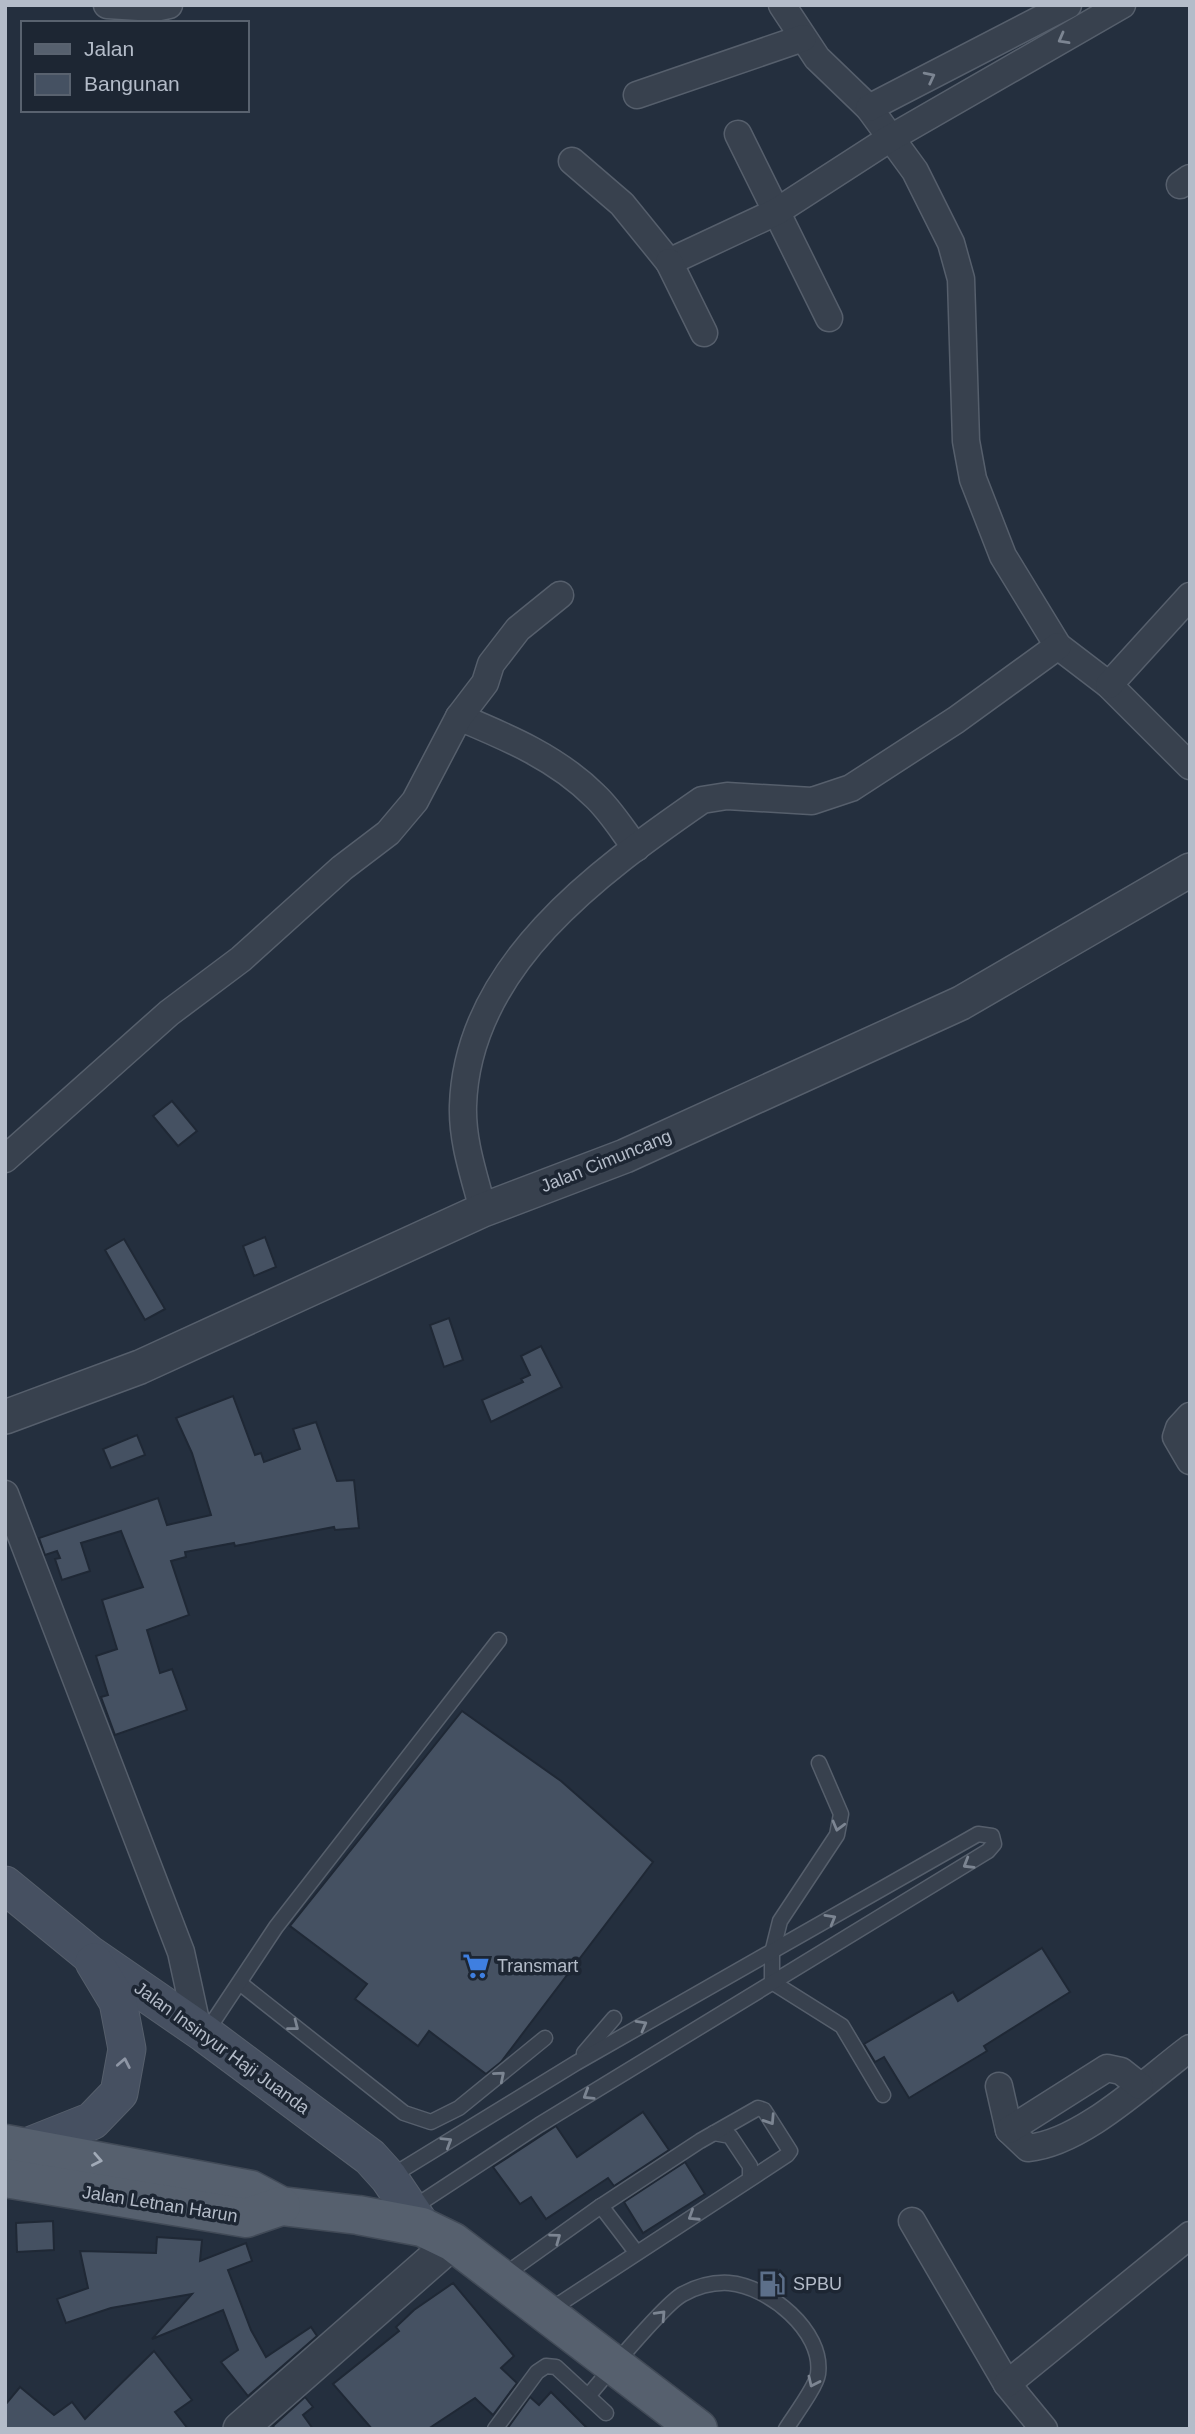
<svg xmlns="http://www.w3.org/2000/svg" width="1195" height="2434" viewBox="0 0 1195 2434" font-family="Helvetica,sans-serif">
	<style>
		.building { fill: #455162; stroke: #1f2835; stroke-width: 2 }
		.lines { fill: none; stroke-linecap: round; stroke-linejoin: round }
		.service-casing { stroke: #565f6c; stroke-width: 17 }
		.minor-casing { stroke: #565f6c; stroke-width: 29 }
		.tertiary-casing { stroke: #565f6c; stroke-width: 36 }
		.secondary-casing { stroke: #565f6c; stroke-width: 39 }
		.primary-casing { stroke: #414a57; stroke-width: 41 }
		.service { stroke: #38414e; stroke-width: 14 }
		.minor { stroke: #38414e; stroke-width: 26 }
		.tertiary { stroke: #38414e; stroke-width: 33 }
		.secondary { stroke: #465061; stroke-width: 37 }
		.primary { stroke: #56606e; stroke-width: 38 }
		.oneway { stroke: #7c8592 }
		.oneway2 { stroke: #8e96a5 }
		.oneway3 { stroke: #a1aab7 }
		.labels { text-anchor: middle; stroke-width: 7; stroke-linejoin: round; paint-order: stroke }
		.street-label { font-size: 18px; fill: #b4bcc9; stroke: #1d2633 }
		.poi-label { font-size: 18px; fill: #b4bcc9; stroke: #1d2633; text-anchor: start }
	</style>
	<rect width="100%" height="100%" fill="#242f3e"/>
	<!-- building -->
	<g class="building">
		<polygon points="172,1101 197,1131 178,1146 153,1116"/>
		<polygon points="265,1237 276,1267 254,1276 243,1246"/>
		<polygon points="124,1239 165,1309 145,1320 105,1250"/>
		<polygon points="449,1318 463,1360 444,1367 430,1325"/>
		<polygon points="541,1346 562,1387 491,1422 482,1400 523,1382 521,1379 530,1375 521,1356"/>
		<polygon points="233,1396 255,1455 261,1453 264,1462 300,1449 293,1429 316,1422 337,1481 354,1480 359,1528 335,1530 334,1527 235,1546 234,1543 185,1552 186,1557 171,1561 189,1615 147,1630 160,1673 172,1669 187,1710 115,1735 101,1697 108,1695 96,1656 117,1649 102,1600 143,1587 121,1531 81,1543 90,1571 62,1580 55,1559 60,1558 57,1551 45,1555 39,1538 158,1498 167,1525 211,1515 192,1453 176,1418"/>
		<polygon points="137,1435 145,1455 111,1468 103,1449"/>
		<polygon points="462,1711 561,1781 653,1862 501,2062 486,2074 429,2031 418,2046 355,1999 367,1984 290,1926"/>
		<polygon points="1042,1948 1070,1992 984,2046 987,2051 909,2098 884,2057 875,2062 864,2044 953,1992 958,2001"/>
		<polygon points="643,2112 669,2150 614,2186 608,2178 546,2219 531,2197 520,2204 493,2167 556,2126 577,2157"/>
		<polygon points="685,2162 705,2194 643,2233 624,2202"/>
		<polygon points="53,2221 54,2250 17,2252 16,2223"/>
		<polygon points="157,2237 202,2240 200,2261 246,2243 252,2261 228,2270 251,2330 266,2357 311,2327 317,2336 248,2396 221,2362 238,2350 223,2310 152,2339 192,2294 111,2308 66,2323 57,2299 88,2288 80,2251 156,2253"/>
		<polygon points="453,2283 514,2356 501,2368 517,2383 493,2415 475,2398 428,2429 372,2429 333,2384 399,2331 396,2327 414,2310"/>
		<polygon points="154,2351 192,2400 175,2412 188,2429 5,2429 5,2405 20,2387 54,2415 72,2402 85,2419"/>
		<polygon points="551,2392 588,2429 507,2429 530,2397 539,2405"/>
		<polygon points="305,2397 313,2407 303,2415 313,2429 275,2429 273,2426"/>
	</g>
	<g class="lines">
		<!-- service casing -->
		<g class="service-casing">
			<g id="service">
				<polyline points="772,1982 772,1953 780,1921 837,1835 841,1814 819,1763"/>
				<polyline points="772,1982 842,2026 883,2095"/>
				<polyline points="241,1984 404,2113 431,2122 459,2108 545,2038"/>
				<polyline points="205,2034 276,1927 499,1640"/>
				<polyline points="584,2053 614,2018"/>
				<polyline points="714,2133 730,2136 750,2166 750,2178"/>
				<polyline points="390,2177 576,2063 978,1834 992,1836 994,1844 988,1851 539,2125 411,2209"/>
				<polyline points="601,2206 636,2252"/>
				<polyline points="503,2276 601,2206 700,2141 758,2108 764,2110 790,2151 787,2155 547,2312"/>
				<path d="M 589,2395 C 605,2376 666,2302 683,2294 C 698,2286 713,2282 729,2283 C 768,2286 824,2331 818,2374 C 816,2387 794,2416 786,2429"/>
				<polyline points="495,2429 537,2372 546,2366 556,2367 606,2413"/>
			</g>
		</g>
		<!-- minor casing -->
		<g class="minor-casing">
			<g id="minor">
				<polyline points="107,5 155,8 169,5"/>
				<polyline points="782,5 817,58 869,108 915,171 951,243 961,279 966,441 973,479 1003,556 1058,646 1109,685 1190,766"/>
				<polyline points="637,95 803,38"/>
				<polyline points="869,108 1068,5"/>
				<polyline points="738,134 829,318"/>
				<polyline points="572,161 622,204 669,262 776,212 889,139 1122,5"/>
				<polyline points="1180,185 1190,178"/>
				<polyline points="669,262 704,333"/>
				<polyline points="1109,685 1190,596"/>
				<path d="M 459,717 C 509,738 557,758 595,796 C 611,811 623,831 636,848"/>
				<polyline points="5,1159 169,1013 241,959 342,868 388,833 415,801 459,717 485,683 491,664 518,629 560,595"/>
				<path d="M 483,1210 C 474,1175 462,1142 463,1106 C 467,966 598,872 702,800 L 727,796 L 812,801 L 851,788 L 956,720 L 1058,646"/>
				<polyline points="1190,1416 1179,1428 1176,1437 1190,1461"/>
				<polyline points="5,1494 181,1952 198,2030"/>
				<path d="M 999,2086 L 1009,2130 L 1028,2148 C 1082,2143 1146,2081 1190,2048"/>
				<polyline points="1009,2130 1107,2068 1121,2071 1140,2086"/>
				<polyline points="912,2221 1007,2384 1044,2429"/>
				<polyline points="1007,2384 1190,2235"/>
			</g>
		</g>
		<!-- tertiary casing -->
		<g class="tertiary-casing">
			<g id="tertiary">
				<polyline points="5,1417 140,1367 483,1210 625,1156 961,1003 1190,870"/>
				<polyline points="240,2429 453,2242"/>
			</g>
		</g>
		<!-- secondary casing -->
		<g class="secondary-casing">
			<g id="secondary">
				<polyline points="5,1885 89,1954 205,2034 370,2157 389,2178 422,2227"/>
				<polyline points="24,2148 92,2121 119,2093 127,2049 118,2002 94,1962"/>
			</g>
		</g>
		<!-- primary casing -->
		<g class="primary-casing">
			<g id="primary">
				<polyline points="5,2144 251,2190 281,2206 358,2215 422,2227 453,2242 698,2429"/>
				<polyline points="5,2178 246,2218 281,2206"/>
			</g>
		</g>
		<!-- service -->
		<use href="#service" class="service"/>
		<!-- minor -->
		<use href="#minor" class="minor"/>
		<!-- tertiary -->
		<use href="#tertiary" class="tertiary"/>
		<!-- secondary -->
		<use href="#secondary" class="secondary"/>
		<!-- primary -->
		<use href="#primary" class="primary"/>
	</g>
	<!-- one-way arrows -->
	<defs><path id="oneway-chevron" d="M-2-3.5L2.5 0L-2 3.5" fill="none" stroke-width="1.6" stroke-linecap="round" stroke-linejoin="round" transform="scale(1.75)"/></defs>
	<g class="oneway">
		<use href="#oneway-chevron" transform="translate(1063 39) rotate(151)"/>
		<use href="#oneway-chevron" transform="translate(930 77) rotate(-27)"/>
		<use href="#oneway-chevron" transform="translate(838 1826) rotate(105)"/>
		<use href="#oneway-chevron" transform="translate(968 1864) rotate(149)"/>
		<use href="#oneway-chevron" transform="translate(831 1919) rotate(-30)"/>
		<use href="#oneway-chevron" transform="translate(642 2025) rotate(-29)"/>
		<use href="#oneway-chevron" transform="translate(294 2026) rotate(38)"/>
		<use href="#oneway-chevron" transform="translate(500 2076) rotate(-40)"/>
		<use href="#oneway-chevron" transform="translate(588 2095) rotate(148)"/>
		<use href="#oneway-chevron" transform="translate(770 2120) rotate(57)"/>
		<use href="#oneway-chevron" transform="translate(447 2142) rotate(-32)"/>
		<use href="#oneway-chevron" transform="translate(693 2216) rotate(147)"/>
		<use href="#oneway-chevron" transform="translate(556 2238) rotate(-36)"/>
		<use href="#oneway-chevron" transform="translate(661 2315) rotate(-47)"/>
		<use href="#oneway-chevron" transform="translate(813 2382) rotate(115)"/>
	</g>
	<use class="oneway2" href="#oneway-chevron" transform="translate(124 2063) rotate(-79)"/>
	<use class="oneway3" href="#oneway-chevron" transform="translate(97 2160) rotate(11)"/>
	<!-- icons -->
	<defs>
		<g id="supermarket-bare" transform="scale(2.1)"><path d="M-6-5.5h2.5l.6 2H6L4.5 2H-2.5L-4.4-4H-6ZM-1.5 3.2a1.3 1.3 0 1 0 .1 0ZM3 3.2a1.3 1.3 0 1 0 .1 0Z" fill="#3f7fe0" stroke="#1d2633" stroke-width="2.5" paint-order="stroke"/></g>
		<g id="fuel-bare" transform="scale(2.1)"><path d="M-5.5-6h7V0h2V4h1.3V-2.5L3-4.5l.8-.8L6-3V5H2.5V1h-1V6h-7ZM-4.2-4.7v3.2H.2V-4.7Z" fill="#5c6f8a" stroke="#1d2633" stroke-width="2.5" paint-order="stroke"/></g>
	</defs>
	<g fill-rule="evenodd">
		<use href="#supermarket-bare" x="476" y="1966"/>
		<use href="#fuel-bare" x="772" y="2284"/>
	</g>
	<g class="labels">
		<!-- street labels -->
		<g class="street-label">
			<text transform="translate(606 1161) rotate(-22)" y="6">Jalan Cimuncang</text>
			<text transform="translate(222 2048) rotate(36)" y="6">Jalan Insinyur Haji Juanda</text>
			<text transform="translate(160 2204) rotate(9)" y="6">Jalan Letnan Harun</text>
		</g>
		<!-- poi labels -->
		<g class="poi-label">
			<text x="497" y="1972">Transmart</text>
			<text x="793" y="2290">SPBU</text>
		</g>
	</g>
	<!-- border -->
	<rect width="1195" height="2434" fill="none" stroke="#b4bcc9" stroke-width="14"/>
	<!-- legend -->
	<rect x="21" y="21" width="228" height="91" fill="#1d2633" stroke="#59626f" stroke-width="2"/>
	<rect x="35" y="44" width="35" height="10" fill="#56606e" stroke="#59626f" stroke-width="2"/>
	<text x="84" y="56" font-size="21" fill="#b4bcc9">Jalan</text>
	<rect x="35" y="74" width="35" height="21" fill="#455162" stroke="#59626f" stroke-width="2"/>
	<text x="84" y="91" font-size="21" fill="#b4bcc9">Bangunan</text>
</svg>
